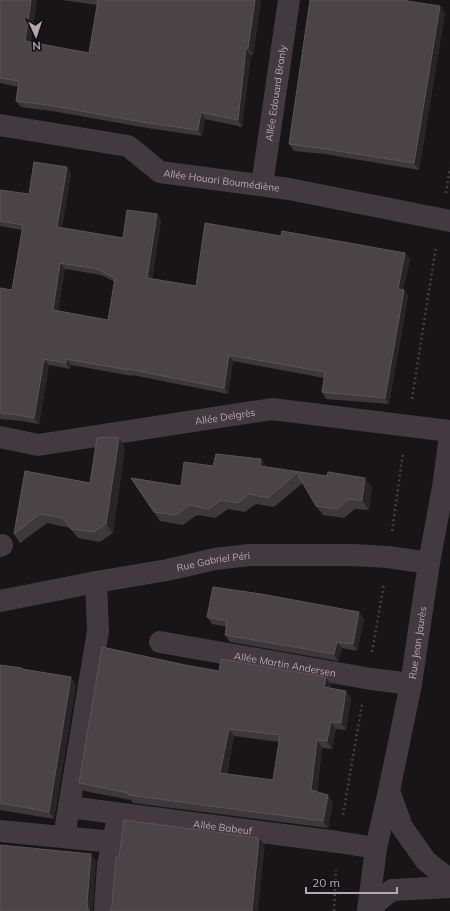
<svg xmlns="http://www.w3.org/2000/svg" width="450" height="911" viewBox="0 0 450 911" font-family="Mulish,sans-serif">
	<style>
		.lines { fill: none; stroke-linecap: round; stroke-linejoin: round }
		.path { stroke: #463e43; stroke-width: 2.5; stroke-dasharray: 2 3; stroke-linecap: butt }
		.minor { stroke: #423a3e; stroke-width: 22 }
		.wall { fill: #3d383a; fill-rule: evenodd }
		.shaded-wall { fill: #282526 }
		.building { fill: #4a4447; stroke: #5c5358; fill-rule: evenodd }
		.labels { text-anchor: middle; stroke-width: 3; stroke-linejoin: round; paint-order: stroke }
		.street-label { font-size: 10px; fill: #b8a6b2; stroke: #121011 }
	</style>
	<rect width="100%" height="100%" fill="#171516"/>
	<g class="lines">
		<!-- path -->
		<g class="path">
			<polyline points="446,193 450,168"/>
			<polyline points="412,399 436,246"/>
			<polyline points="392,531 403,453"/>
			<polyline points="372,652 384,584"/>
			<polyline points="343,815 362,704"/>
			<polyline points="334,911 336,870"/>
		</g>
		<!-- minor -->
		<g class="minor">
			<path id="s1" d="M 0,125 L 128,146 L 160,172 L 289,189 L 450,221"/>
			<path id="s2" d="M 262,185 L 289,0"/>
			<path id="s3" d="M 0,437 L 38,445 L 272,409 L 450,431"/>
			<polyline points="0,546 2,545"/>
			<path id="s4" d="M 0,601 L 96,582 L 167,570 L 215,559 L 249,555 L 353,555 L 388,557 L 429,563"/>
			<path id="s5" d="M 160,642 L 371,679 L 411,684"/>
			<polyline points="389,791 402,827 426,861 450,880"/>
			<path id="s6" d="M 69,807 L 338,842 L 376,848"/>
			<polyline points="0,831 113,842"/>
			<polyline points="64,837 98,631 96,582"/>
			<polyline points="368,909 392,890 450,887"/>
			<polyline points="105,911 108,865 116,827"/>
			<path id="s7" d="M 368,911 L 376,848 L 389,791 L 411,684 L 429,563 L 443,487 L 450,436"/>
		</g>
	</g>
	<!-- wall -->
	<g class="wall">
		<polygon points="0,0 37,0 30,42 89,53 97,5 62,0 261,0 253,55 251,55 242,127 205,119 202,136 147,128 52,111 21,107 16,101 18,87 0,83"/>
		<polygon points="445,13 419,170 324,154 294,151 289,144"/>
		<path d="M 71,173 L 62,228 L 123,238 L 157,214 L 161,220 L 152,279 L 196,286 L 281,236 L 405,253 L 410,259 L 403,290 L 408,296 L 389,404 L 326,399 L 322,392 L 324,378 L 233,361 L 228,394 L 132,375 L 132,376 L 71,365 L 70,369 L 49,365 L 39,424 L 22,421 L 0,419 L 0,288 L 12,290 L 22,230 L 0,226 L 0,190 L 29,194 ZM 65,269 L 101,275 L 115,282 L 108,320 L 58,311 Z"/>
		<polygon points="125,448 113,533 100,542 78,538 70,528 47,523 20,543 14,534 25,471 90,483"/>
		<polygon points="261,459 266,467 372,487 369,510 355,509 344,518 323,515 316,506 303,483 274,507 256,504 245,512 228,509 215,518 197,515 183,525 160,521 131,478 181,486 213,466"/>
		<polygon points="207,617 364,619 357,651 342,648 338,661 230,642 225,635 227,627 212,624"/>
		<polygon points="0,665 22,668 23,670 76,685 54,819 0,810"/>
		<path d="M 185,665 L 219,671 L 326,677 L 331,685 L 330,688 L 351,698 L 346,730 L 336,729 L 332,749 L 322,748 L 317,792 L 333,802 L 328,828 L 133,803 L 131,800 L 84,791 L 79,783 ZM 234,736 L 279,742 L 273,780 L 227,774 Z"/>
	</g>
	<!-- shaded-wall -->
	<g class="shaded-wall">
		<polygon points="31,0 37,0 30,48 25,41"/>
		<polygon points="255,0 261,0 253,55 248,48"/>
		<polygon points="440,6 445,13 419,170 414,163"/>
		<polygon points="246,48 251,55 242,127 238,120"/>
		<polygon points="201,112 205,119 202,136 198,130"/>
		<polygon points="67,167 71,173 61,233 57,227"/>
		<polygon points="157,214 161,220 151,284 147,278"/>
		<polygon points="405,253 410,259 402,295 398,289"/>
		<polygon points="60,263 65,269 57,316 53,310"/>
		<polygon points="404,290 408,296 389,404 385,398"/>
		<polygon points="229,355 233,361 228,394 224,388"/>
		<polygon points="44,359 49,365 39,424 34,418"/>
		<polygon points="66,359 71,365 70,369 66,363"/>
		<polygon points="119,438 125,448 113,533 106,524"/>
		<polygon points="261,459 268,469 260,466"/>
		<polygon points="365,478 372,487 369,510 362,501"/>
		<polygon points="359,612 364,619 357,651 353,644"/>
		<polygon points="337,642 342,648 338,661 334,654"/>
		<polygon points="71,677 76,685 54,819 49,812"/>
		<polygon points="326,677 331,685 329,694 324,687"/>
		<polygon points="346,691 351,698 346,730 341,723"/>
		<polygon points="331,722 336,729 332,749 327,741"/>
		<polygon points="229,729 234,736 225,780 220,773"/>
		<polygon points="317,740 322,748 316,798 311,790"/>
		<polygon points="328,795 333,802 328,828 323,821"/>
		<polygon points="259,838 265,845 258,911 252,911"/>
		<polygon points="91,854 96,862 93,911 90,911 88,909 87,903"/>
	</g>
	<!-- building -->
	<g class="building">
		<polygon points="0,0 31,0 25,41 89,53 98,0 255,0 248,48 246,48 238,120 201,112 198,130 142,122 48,105 16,101 19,81 0,78"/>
		<polygon points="310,0 401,0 440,6 414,163 319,148 289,144"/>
		<path d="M 34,162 L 67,167 L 57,227 L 123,238 L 127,210 L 157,214 L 147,278 L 196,286 L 205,223 L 281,236 L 282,231 L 405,253 L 398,289 L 404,290 L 385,398 L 322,392 L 325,372 L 229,355 L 224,388 L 128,369 L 128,370 L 66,359 L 66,363 L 44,359 L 34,418 L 18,415 L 0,413 L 0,288 L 12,290 L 23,225 L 0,221 L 0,190 L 29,194 ZM 60,263 L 97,269 L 115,278 L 108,320 L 53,310 Z"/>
		<polygon points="108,437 119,438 106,524 93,532 71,529 63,518 40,514 14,534 25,471 90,483 97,438"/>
		<polygon points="216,454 261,459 260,466 327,476 328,472 365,478 362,501 349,499 337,509 316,506 297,473 268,498 249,494 238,503 222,500 208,509 190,505 176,515 154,512 131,478 181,486 184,462 213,466"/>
		<polygon points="213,587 261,594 359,612 353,644 337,642 334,654 225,635 227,621 207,617"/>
		<path d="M 102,647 L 185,665 L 219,671 L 221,659 L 326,677 L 324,687 L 346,691 L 341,723 L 331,722 L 327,741 L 317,740 L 311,790 L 328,795 L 323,821 L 128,795 L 128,793 L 79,783 ZM 229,729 L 280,735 L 273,780 L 220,773 Z"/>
		<polygon points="0,665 22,668 22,669 71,677 49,812 0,803"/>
		<polygon points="124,820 259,838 252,911 110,911 112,905 116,857 119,857"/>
		<polygon points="0,845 91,854 87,903 88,909 90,911 0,911"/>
	</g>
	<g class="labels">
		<!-- street labels -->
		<g class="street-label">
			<text dy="4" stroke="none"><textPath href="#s2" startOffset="93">Allée Edouard Branly</textPath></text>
			<text dy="4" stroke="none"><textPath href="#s1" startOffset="233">Allée Houari Boumédiène</textPath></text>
			<text dy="4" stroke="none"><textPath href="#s3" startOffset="228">Allée Delgrès</textPath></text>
			<text dy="4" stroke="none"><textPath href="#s4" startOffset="217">Rue Gabriel Péri</textPath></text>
			<text dy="4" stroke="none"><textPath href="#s7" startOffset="273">Rue Jean Jaurès</textPath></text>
			<text dy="4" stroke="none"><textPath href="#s5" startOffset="127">Allée Martin Andersen</textPath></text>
			<text dy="4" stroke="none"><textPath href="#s6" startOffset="155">Allée Babeuf</textPath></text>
		</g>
	</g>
	<!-- north arrow -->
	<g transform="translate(36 36) rotate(177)" stroke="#121011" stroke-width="3" paint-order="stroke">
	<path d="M0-3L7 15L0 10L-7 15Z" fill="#b8a6b2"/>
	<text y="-6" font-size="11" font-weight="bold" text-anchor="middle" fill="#b8a6b2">N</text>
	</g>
	<!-- scale -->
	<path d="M306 887v6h91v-6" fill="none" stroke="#b8a6b2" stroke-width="2"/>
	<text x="312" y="887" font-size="12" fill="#b8a6b2" stroke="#121011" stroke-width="3" paint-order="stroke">20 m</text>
</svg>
